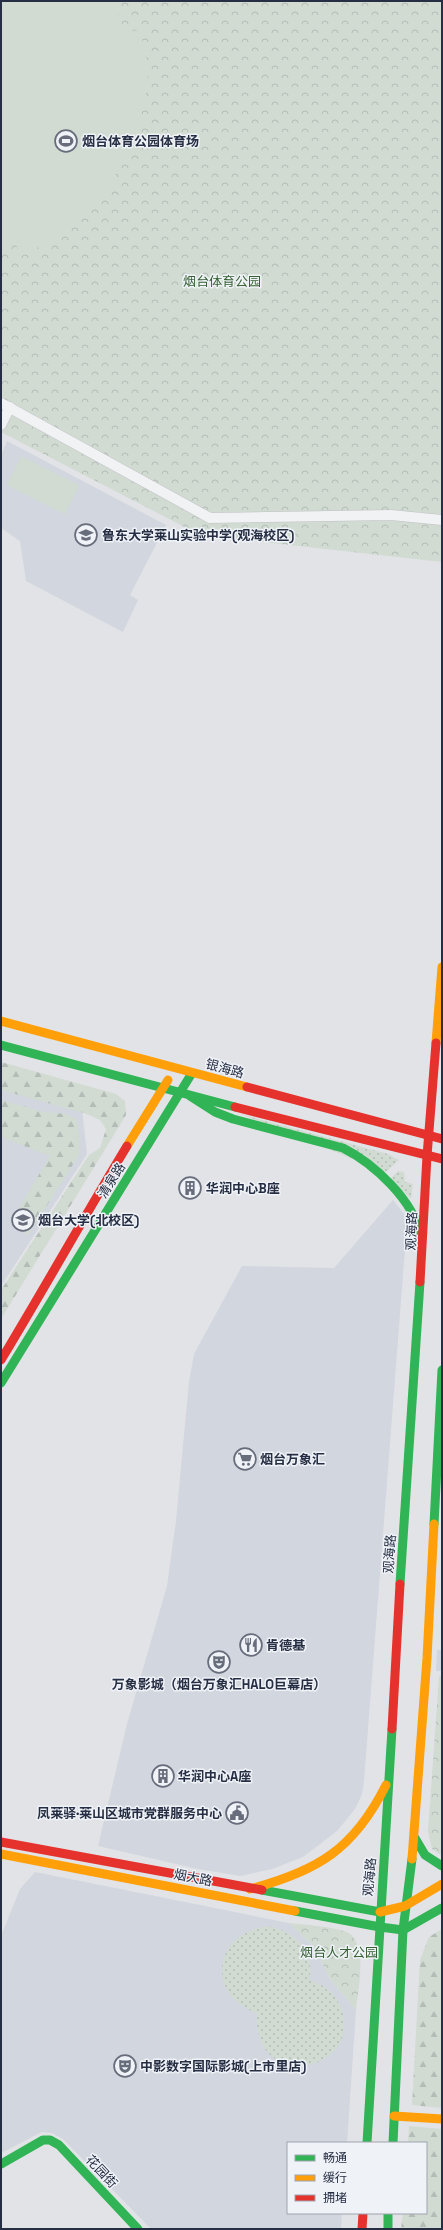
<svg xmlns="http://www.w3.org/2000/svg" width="443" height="2230" viewBox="0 0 443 2230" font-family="'Space Grotesk','Noto Sans SC',sans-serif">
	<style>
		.built { fill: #d2d6de }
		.grass { fill: url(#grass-dots) }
		.forest { fill: url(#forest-firs) }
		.park { fill: url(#park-crowns) }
		.pitch { fill: #d1dbd2 }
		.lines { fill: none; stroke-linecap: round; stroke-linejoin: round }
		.street-casing { stroke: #c0c1c5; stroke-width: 11 }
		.street { stroke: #f1f2f4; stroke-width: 10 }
		.fast { stroke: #30b455; stroke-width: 9 }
		.slow { stroke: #ff9f0a; stroke-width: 9 }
		.jam { stroke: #e5322d; stroke-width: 9 }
		.labels { text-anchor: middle; stroke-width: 3; stroke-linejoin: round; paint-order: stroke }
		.poi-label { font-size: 13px; font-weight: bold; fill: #262e43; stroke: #eff2f7; text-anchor: start }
		.park-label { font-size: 13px; fill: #366032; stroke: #eff2f7 }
		.street-label { font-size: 13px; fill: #262e43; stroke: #eff2f7 }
	</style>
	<defs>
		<pattern id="grass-dots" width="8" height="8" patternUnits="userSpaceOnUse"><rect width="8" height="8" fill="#d1dbd2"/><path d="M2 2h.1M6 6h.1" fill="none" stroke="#b3bcb6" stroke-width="1.8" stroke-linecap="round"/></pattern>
		<pattern id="forest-firs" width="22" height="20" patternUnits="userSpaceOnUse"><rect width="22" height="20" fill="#d1dbd2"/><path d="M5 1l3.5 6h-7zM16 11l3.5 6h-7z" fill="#b3bcb6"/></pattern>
		<pattern id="park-crowns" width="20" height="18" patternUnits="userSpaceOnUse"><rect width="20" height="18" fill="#d1dbd2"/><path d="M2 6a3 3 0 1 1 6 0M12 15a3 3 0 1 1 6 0" fill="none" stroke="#b3bcb6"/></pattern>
	</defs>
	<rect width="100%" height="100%" fill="#e2e3e7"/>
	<!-- built -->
	<g class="built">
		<polygon points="7,441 166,525 130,595 138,600 123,632 26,581 20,541 1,528 1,455"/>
		<polygon points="1,1064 79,1084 87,1154 1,1286"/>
		<polygon points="393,1200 404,1214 407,1223 364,1781 362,1794 355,1809 337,1831 303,1857 272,1869 240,1876 198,1869 98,1846 127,1724 167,1586 176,1521 189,1382 194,1354 242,1266 334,1268"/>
		<polygon points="437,1650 442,1650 442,1671 436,1671"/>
		<polygon points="35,1872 289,1923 315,1948 330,1979 356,2010 347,2143 288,2143 288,2213 342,2213 341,2229 151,2229 63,2139 52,2133 42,2132 1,2153 1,1936 20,1889"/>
	</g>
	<!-- grass -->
	<g class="grass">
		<polygon points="240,1114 388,1154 399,1160 386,1172"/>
		<polygon points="398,1171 404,1172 405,1182 413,1184 411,1199 390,1179"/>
		<path d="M 267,1926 C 294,1931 316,1951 309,1980 C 323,1984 334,1992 340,2006 C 368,2070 252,2097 257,2013 C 206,1995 212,1935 267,1926 Z"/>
	</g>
	<!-- forest -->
	<g class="forest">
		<polygon points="1,1062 116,1094 125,1101 126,1115 1,1319 1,1290 89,1155 100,1148 106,1129 100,1120 84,1113 1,1090"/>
		<polygon points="1,1100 44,1112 66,1114 76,1119 79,1134 79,1155 28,1235 10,1223 50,1156 6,1139 1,1134"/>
		<polygon points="442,1929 442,2108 412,2105 420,1960 429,1937"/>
		<polygon points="409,2126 442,2129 442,2229 401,2229 403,2213 426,2213 426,2143 408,2143"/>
	</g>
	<!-- park -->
	<g class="park">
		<polygon points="1,1 442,1 442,562 200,535 1,432"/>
		<polygon points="439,1676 442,1676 442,1856 432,1849 428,1832"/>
		<path d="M 289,1923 C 307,1925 327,1926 344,1931 C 370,1939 358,1990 356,2010 L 330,1979 L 315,1948 Z"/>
	</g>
	<!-- pitch -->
	<g class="pitch">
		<path d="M 1,1 L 113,1 L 125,32 L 139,30 C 142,40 146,50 147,60 C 153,109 120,183 83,215 C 64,233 42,245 20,257 L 16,244 L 1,247 Z"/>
		<polygon points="21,456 79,485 65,514 7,485"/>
	</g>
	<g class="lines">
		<!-- street casing -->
		<g class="street-casing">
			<g id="street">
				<polyline points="1,403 210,518 391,515 442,520"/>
				<polyline points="1,425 10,407"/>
			</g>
		</g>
		<!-- street -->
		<use href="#street" class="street"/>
		<!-- fast -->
		<g class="fast">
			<polyline points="1,1045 235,1107"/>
			<path d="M 190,1096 L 215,1112 L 233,1119 L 343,1148 C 373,1163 415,1201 420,1236"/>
			<polyline points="1,1383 192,1073"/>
			<polyline points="434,1524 442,1370"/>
			<polyline points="400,1584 420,1282"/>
			<polyline points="415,1838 425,1855 442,1866"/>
			<polyline points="262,1890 380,1912"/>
			<polyline points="295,1911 380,1927"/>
			<polyline points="380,1927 403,1930 442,1908"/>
			<polyline points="367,2143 392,1729"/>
			<polyline points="393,2143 403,1930 412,1859"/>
			<polyline points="1,2164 43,2140 50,2140 59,2145 138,2229"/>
			<polyline points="388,2213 388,2229"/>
		</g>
		<!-- slow -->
		<g class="slow">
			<polyline points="1,1021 247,1087"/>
			<polyline points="436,1043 442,967"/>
			<polyline points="127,1146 168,1080"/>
			<polyline points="1,1854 295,1911"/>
			<polyline points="412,1859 427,1658 434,1524"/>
			<path d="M 250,1889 C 318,1871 354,1849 386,1785"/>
			<polyline points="380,1912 405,1906 442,1884"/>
			<polyline points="394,2116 442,2119"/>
		</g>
		<!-- jam -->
		<g class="jam">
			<polyline points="247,1087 442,1139"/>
			<polyline points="235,1107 442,1159"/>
			<polyline points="420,1282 427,1156 436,1043"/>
			<path d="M 1,1360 C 44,1289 84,1217 127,1146"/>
			<polyline points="392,1729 400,1584"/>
			<polyline points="1,1842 262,1890"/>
			<polyline points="362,2229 363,2213"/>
		</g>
	</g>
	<!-- icons -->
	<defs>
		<g id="stadium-ring" transform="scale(1.15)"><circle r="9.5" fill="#eff2f7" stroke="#686d7c" stroke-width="1.5"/><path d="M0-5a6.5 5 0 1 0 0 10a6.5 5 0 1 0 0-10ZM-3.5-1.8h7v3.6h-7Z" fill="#686d7c"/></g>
		<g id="school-ring" transform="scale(1.15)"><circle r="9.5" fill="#eff2f7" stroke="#686d7c" stroke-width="1.5"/><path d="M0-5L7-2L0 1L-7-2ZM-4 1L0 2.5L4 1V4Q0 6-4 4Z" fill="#686d7c"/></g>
		<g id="building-ring" transform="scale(1.15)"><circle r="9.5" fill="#eff2f7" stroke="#686d7c" stroke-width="1.5"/><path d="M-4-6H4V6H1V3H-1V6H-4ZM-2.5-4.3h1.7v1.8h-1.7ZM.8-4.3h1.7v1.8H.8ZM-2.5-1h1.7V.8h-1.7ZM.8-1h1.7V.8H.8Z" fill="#686d7c"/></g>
		<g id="university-ring" transform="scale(1.15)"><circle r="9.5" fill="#eff2f7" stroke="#686d7c" stroke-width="1.5"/><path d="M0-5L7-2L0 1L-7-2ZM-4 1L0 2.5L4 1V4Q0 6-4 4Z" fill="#686d7c"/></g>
		<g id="supermarket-ring" transform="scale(1.15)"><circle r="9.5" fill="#eff2f7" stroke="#686d7c" stroke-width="1.5"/><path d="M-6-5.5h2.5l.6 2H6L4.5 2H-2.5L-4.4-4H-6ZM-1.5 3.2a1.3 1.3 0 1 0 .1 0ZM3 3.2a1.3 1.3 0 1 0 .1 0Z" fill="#686d7c"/></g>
		<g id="restaurant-ring" transform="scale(1.15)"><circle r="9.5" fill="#eff2f7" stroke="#686d7c" stroke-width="1.5"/><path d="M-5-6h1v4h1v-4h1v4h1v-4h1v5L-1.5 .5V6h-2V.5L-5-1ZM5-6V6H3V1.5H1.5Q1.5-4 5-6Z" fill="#686d7c"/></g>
		<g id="theatre-ring" transform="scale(1.15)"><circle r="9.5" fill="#eff2f7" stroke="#686d7c" stroke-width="1.5"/><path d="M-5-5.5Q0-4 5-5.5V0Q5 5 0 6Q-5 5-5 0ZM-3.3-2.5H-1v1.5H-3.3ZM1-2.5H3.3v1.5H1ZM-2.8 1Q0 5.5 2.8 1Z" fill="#686d7c"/></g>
		<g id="civic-ring" transform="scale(1.15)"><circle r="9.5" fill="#eff2f7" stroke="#686d7c" stroke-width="1.5"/><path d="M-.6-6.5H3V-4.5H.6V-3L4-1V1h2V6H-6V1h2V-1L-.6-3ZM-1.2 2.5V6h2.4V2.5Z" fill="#686d7c"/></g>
	</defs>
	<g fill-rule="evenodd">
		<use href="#stadium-ring" x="66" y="141"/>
		<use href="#school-ring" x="86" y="535"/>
		<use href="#building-ring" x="190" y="1188"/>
		<use href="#university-ring" x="23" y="1220"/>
		<use href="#supermarket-ring" x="245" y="1459"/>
		<use href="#restaurant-ring" x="251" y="1645"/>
		<use href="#theatre-ring" x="219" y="1662"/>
		<use href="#building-ring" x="163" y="1776"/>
		<use href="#civic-ring" x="237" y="1813"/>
		<use href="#theatre-ring" x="125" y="2066"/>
	</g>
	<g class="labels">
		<!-- poi labels -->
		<g class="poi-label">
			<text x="82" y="146">烟台体育公园体育场</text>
			<text x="102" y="540">鲁东大学莱山实验中学(观海校区)</text>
			<text x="206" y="1193">华润中心B座</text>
			<text x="38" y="1225">烟台大学(北校区)</text>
			<text x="260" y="1464">烟台万象汇</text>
			<text x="266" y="1650">肯德基</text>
			<text x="219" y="1689" text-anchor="middle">万象影城（烟台万象汇HALO巨幕店）</text>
			<text x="178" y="1781">华润中心A座</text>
			<text x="222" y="1818" text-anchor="end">凤莱驿·莱山区城市党群服务中心</text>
			<text x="140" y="2071">中影数字国际影城(上市里店)</text>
		</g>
		<!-- park labels -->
		<g class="park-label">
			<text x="222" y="286">烟台体育公园</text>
			<text x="339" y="1957">烟台人才公园</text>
		</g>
		<!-- street labels -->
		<g class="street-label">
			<text transform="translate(225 1068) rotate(15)" y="5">银海路</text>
			<text transform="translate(111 1180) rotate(-58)" y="5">清泉路</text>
			<text transform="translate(411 1231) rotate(-88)" y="5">观海路</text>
			<text transform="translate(389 1554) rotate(-86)" y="5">观海路</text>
			<text transform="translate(193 1877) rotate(11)" y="5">烟大路</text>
			<text transform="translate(369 1877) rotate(-85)" y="5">观海路</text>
			<text transform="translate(102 2171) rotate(47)" y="5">花园街</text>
		</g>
	</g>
	<!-- border -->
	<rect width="443" height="2230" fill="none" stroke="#262e43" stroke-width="4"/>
	<!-- legend -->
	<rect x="287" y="2142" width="140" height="72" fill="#eff2f7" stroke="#9fa4af"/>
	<rect x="295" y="2155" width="20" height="6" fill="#30b455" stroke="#9fa4af"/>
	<text x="323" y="2162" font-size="12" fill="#262e43">畅通</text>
	<rect x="295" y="2175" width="20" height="6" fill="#ff9f0a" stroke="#9fa4af"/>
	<text x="323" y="2182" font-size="12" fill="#262e43">缓行</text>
	<rect x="295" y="2195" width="20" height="6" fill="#e5322d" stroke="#9fa4af"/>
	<text x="323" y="2202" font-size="12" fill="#262e43">拥堵</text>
</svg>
